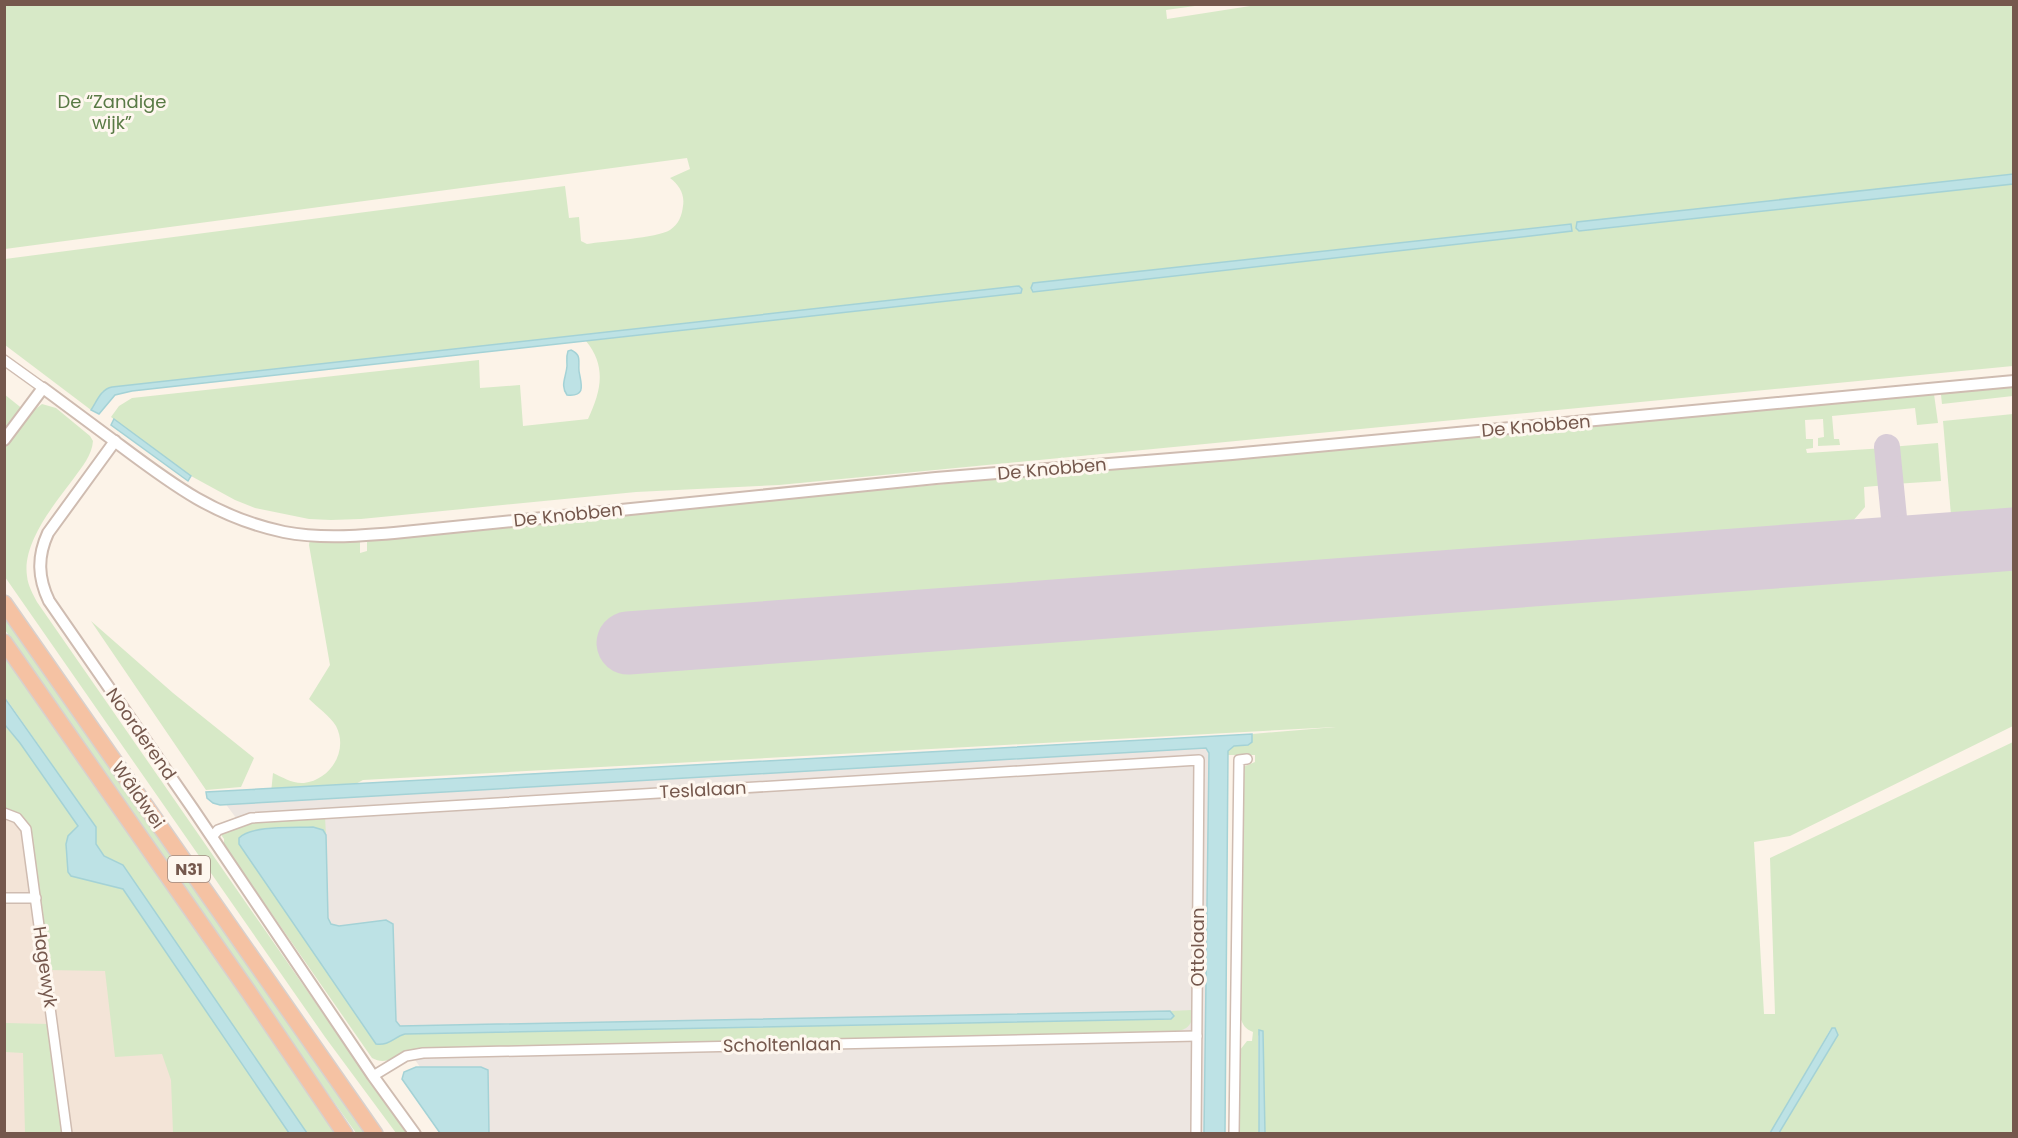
<svg xmlns="http://www.w3.org/2000/svg" width="2018" height="1138" viewBox="0 0 2018 1138" font-family="Poppins,sans-serif">
	<style>
		.residential { fill: #f3e4d7 }
		.industrial { fill: #ede6e1 }
		.green { fill: #d7e9c7; fill-rule: evenodd }
		.water { fill: #bde2e5; stroke: #a4d2d6; stroke-width: 1.5 }
		.lines { fill: none; stroke-linecap: round; stroke-linejoin: round }
		.taxiway { stroke: #d8ccd7; stroke-width: 26 }
		.runway { stroke: #d8ccd7; stroke-width: 63 }
		.minor-casing { stroke: #cfbcb1; stroke-width: 12 }
		.tertiary-casing { stroke: #cfbcb1; stroke-width: 14 }
		.trunk-casing { stroke: #d8d0cd; stroke-width: 18 }
		.minor { stroke: #fff; stroke-width: 9 }
		.tertiary { stroke: #fff; stroke-width: 10 }
		.trunk { stroke: #f5c2a3; stroke-width: 15 }
		.labels { text-anchor: middle; stroke-width: 6; stroke-linejoin: round; paint-order: stroke }
		.shield { fill: #fef7ef; stroke: #9e887e; stroke-width: 1.5 }
		.shield-label { font-size: 16px; font-weight: bold; fill: #75584d }
		.park-label { font-size: 18px; fill: #597a45; stroke: #fef7ef }
		.street-label { font-size: 18px; fill: #75584d; stroke: #fef7ef }
	</style>
	<rect width="100%" height="100%" fill="#fcf3e8"/>
	<!-- residential -->
	<polygon class="residential" points="5,804 17,807 110,968 204,1050 212,1133 5,1134"/>
	<!-- industrial -->
	<polygon class="industrial" points="1220,743 1216,1133 469,1133 222,799"/>
	<!-- green -->
	<g class="green">
		<path d="M 1263,4 L 2013,5 L 2013,174 L 1751,203 L 1579,231 L 2013,184 L 2013,366 L 779,485 L 636,492 L 361,519 L 331,520 L 309,519 L 255,508 L 235,500 L 191,476 L 111,417 L 119,406 L 132,398 L 479,360 L 480,388 L 520,385 L 523,426 L 588,419 C 601,391 607,367 586,341 L 1021,293 L 1022,289 L 1019,286 L 112,387 L 102,392 L 91,410 L 5,345 L 5,259 L 565,186 L 569,218 L 579,217 L 581,241 L 587,244 C 605,241 657,238 670,230 C 679,224 682,215 683,206 C 685,194 679,185 670,178 L 690,169 L 687,158 L 5,249 L 5,5 L 1202,5 L 1166,10 L 1167,19 ZM 1571,224 L 1572,231 L 1539,235 L 1033,292 L 1033,283 Z"/>
		<polygon points="2013,383 2013,396 1942,404 1941,395 1945,389"/>
		<path d="M 4,394 L 29,414 L 42,404 L 56,408 L 90,436 L 93,441 C 92,455 82,467 74,478 C 55,503 22,543 27,576 C 28,586 33,594 37,602 L 406,1133 L 396,1133 L 325,1037 L 5,577 Z"/>
		<path d="M 1934,394 L 1938,423 L 1917,425 L 1915,408 L 1832,416 L 1834,439 L 1839,439 L 1840,445 L 1818,446 L 1818,438 L 1824,437 L 1823,419 L 1805,420 L 1806,439 L 1813,439 L 1813,448 L 1806,449 L 1807,453 L 1885,448 L 1888,485 L 1864,487 L 1865,507 L 1846,529 L 626,623 L 629,662 L 1951,563 L 1954,561 L 1954,557 L 2013,552 L 2013,726 L 1790,836 L 1754,842 L 1764,1014 L 1775,1014 L 1770,858 L 2013,742 L 2013,1133 L 1779,1133 L 1838,1035 L 1835,1028 L 1832,1028 L 1830,1030 L 1770,1134 L 1265,1133 L 1263,1031 L 1258,1036 L 1259,1133 L 1239,1133 L 1240,1050 L 1247,1041 L 1252,1041 L 1253,1032 C 1245,1029 1243,1025 1240,1017 L 1243,767 L 1255,762 L 1255,755 L 1228,755 L 1228,751 L 1234,746 L 1252,742 L 1252,734 L 1336,727 L 363,780 L 346,789 L 271,793 L 273,773 C 282,777 293,784 304,783 C 330,780 349,751 336,726 C 330,716 317,707 309,699 L 330,665 L 309,545 L 310,538 L 360,538 L 360,553 L 367,551 L 367,538 L 1694,414 Z"/>
		<polygon points="2013,414 2013,523 1952,527 1943,421"/>
		<polygon points="1938,443 1941,481 1894,484 1890,447"/>
		<polygon points="4,614 371,1133 356,1133 245,977 5,630"/>
		<polygon points="91,621 173,693 254,758 241,787 206,790"/>
		<polygon points="4,652 340,1133 307,1133 123,865 104,857 96,844 96,827 5,697"/>
		<polygon points="4,725 20,743 78,826 75,830 69,872 71,876 123,889 289,1133 173,1133 171,1080 162,1054 115,1057 105,971 47,970 30,846 18,815 5,809"/>
		<path d="M 325,817 L 326,835 L 323,830 L 253,830 L 366,1029 L 376,1044 C 389,1046 394,1037 405,1034 L 1171,1019 L 1173,1016 L 1170,1011 L 1192,1010 C 1194,1026 1186,1031 1171,1032 L 422,1048 C 402,1050 389,1068 372,1058 L 224,845 L 224,839 L 218,830 L 255,820 Z"/>
		<polygon points="5,1023 49,1024 64,1133 25,1133 23,1053 5,1052"/>
	</g>
	<!-- water -->
	<g class="water">
		<polygon points="2013,174 2013,184 1579,231 1576,228 1577,222"/>
		<polygon points="1571,224 1572,231 1539,235 1033,292 1031,288 1033,283"/>
		<path d="M 1019,286 L 1022,289 L 1021,293 L 132,391 L 115,395 L 99,414 L 91,410 C 97,401 101,389 112,387 Z"/>
		<path d="M 571,350 C 582,355 578,361 579,371 C 581,384 587,397 567,395 C 560,385 566,378 567,366 C 567,360 566,357 568,351 Z"/>
		<polygon points="114,419 191,476 188,481 111,425"/>
		<polygon points="4,697 96,827 96,844 104,856 123,865 307,1133 289,1133 123,889 71,876 68,872 66,844 68,836 78,826 20,743 5,725"/>
		<polygon points="1252,734 1252,742 1248,745 1234,746 1228,751 1225,1133 1204,1133 1209,753 1206,748 220,805 213,803 207,798 206,792"/>
		<path d="M 313,827 L 323,830 L 326,835 L 328,918 L 331,924 L 339,926 L 386,920 L 393,924 L 396,1021 L 400,1026 L 1170,1011 L 1174,1016 L 1171,1019 L 405,1034 C 394,1037 389,1046 376,1044 L 239,844 L 239,838 C 252,825 294,828 313,827 Z"/>
		<polygon points="1832,1028 1835,1028 1838,1035 1779,1133 1770,1133"/>
		<polygon points="1259,1030 1263,1031 1265,1133 1259,1133"/>
		<polygon points="416,1067 481,1067 488,1070 489,1133 440,1133 402,1079 404,1072"/>
	</g>
	<g class="lines">
		<!-- taxiway -->
		<polyline class="taxiway" points="1887,447 1897,548"/>
		<!-- runway -->
		<polyline class="runway" points="628,643 2014,539"/>
		<!-- minor casing -->
		<g class="minor-casing">
			<g id="minor">
				<polyline points="4,360 43,388"/>
				<polyline points="4,813 17,818 26,829 67,1134"/>
				<polyline points="212,837 218,830 251,818 1199,760 1196,1134"/>
				<polyline points="4,898 36,898"/>
				<polyline points="373,1076 406,1056 423,1053 1197,1036"/>
				<polyline points="1234,1134 1239,760 1247,759"/>
			</g>
		</g>
		<!-- tertiary casing -->
		<g class="tertiary-casing">
			<g id="tertiary">
				<path d="M 4,440 L 43,388 C 66,405 89,422 113,440 C 169,482 213,517 284,532 C 320,539 358,536 394,533 L 936,478 L 1232,454 L 2014,381"/>
				<path d="M 115,441 L 48,533 C 37,557 38,578 49,601 L 193,809 L 373,1076 L 415,1134"/>
			</g>
		</g>
		<!-- trunk casing -->
		<g class="trunk-casing">
			<g id="trunk">
				<polyline points="4,603 375,1134"/>
				<polyline points="4,642 248,991 345,1134"/>
			</g>
		</g>
		<!-- minor -->
		<use href="#minor" class="minor"/>
		<!-- tertiary -->
		<use href="#tertiary" class="tertiary"/>
		<!-- trunk -->
		<use href="#trunk" class="trunk"/>
	</g>
	<g class="labels">
		<!-- shield labels -->
		<rect class="shield" x="168" y="856" width="42" height="26" rx="4.5"/>
		<g class="shield-label">
			<text x="189" y="875">N31</text>
		</g>
		<!-- park labels -->
		<g class="park-label">
			<text x="112" y="108">De “Zandige<tspan x="112" dy="21">wijk”</tspan></text>
		</g>
		<!-- street labels -->
		<g class="street-label">
			<text transform="translate(1536 426) rotate(-5)" y="6">De Knobben</text>
			<text transform="translate(1052 469) rotate(-5)" y="6">De Knobben</text>
			<text transform="translate(568 515) rotate(-6)" y="6">De Knobben</text>
			<text transform="translate(141 734) rotate(55)" y="6">Noorderend</text>
			<text transform="translate(703 790) rotate(-3)" y="6">Teslalaan</text>
			<text transform="translate(138 795) rotate(55)" y="6">Wâldwei</text>
			<text transform="translate(1198 947) rotate(-90)" y="6">Ottolaan</text>
			<text transform="translate(45 967) rotate(82)" y="6">Hagewyk</text>
			<text transform="translate(782 1045) rotate(-1)" y="6">Scholtenlaan</text>
		</g>
	</g>
	<!-- border -->
	<rect width="2018" height="1138" fill="none" stroke="#75584d" stroke-width="12"/>
</svg>
